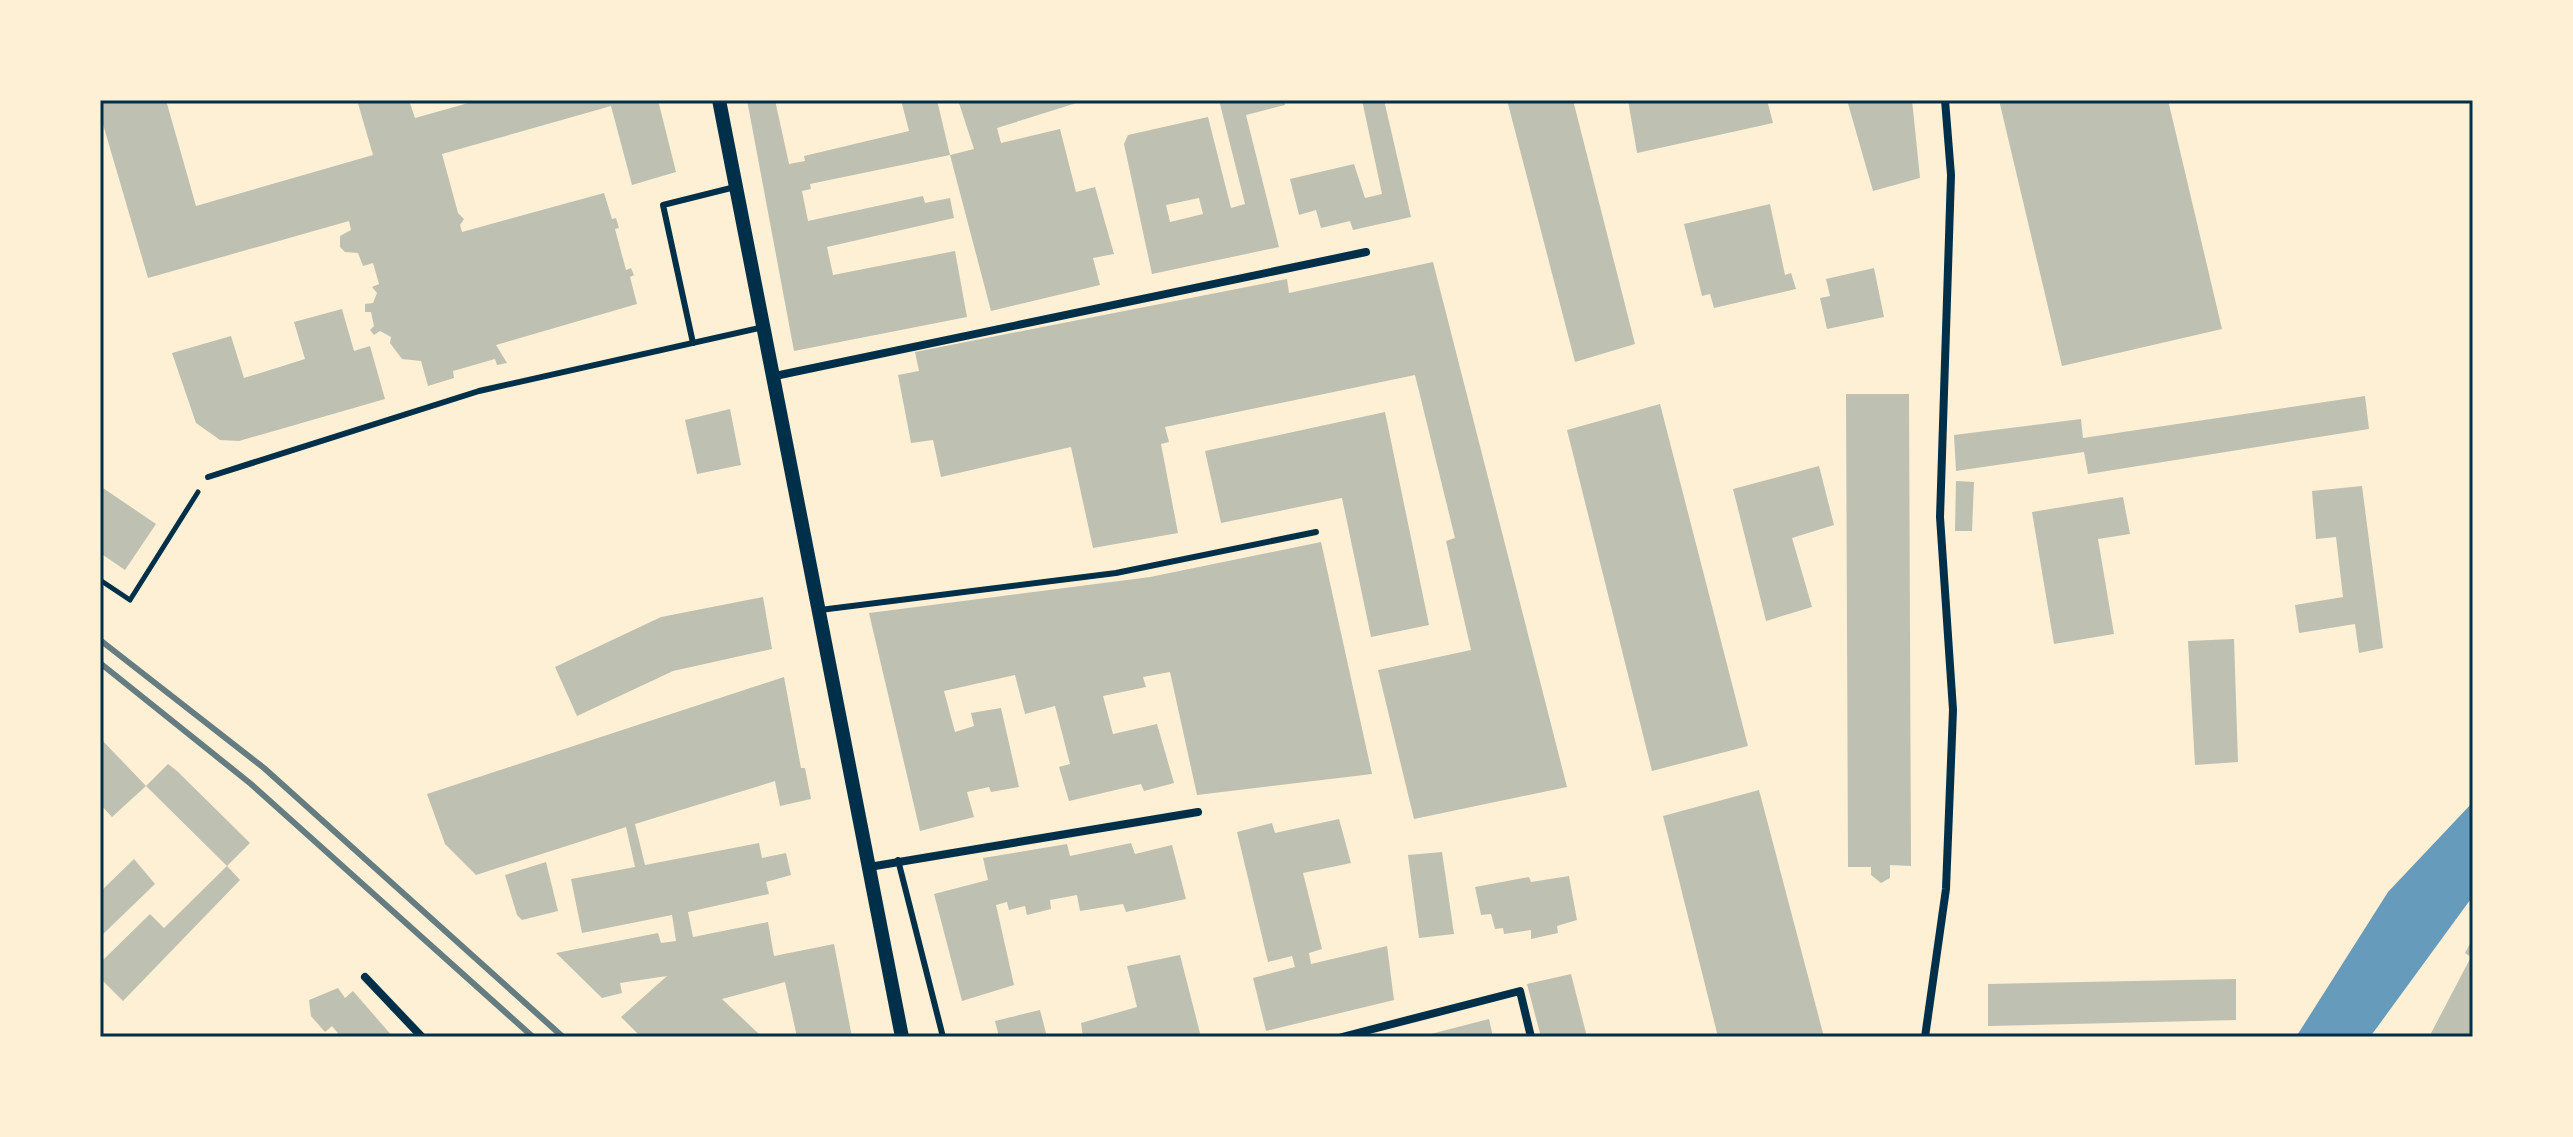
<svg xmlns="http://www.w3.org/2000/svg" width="2573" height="1137" viewBox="0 0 2573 1137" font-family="'Noto Serif',serif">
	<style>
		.water { fill: #669bbc }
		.building { fill: #bec0b2; fill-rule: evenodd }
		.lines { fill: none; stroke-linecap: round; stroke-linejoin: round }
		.path { stroke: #003049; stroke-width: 5 }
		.service { stroke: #003049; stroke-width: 6 }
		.minor { stroke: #003049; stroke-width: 8 }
		.tertiary { stroke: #003049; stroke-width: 14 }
		.rail { stroke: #657d81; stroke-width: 6 }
		.neatline { fill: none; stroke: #003049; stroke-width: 3 }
	</style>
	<rect width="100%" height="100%" fill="#fdf0d5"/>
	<!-- water -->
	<polygon class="water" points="2473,802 2473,896 2370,1037 2296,1037 2388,892"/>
	<!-- building -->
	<g class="building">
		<polygon points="100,100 166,100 196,206 373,155 357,100 409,100 415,118 479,100 658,100 676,172 632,185 611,106 442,154 458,213 464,219 460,225 462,232 604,193 612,219 616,218 619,228 615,229 626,270 631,268 634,275 630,277 637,304 496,345 507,363 497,365 495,359 453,371 454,378 428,386 421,361 402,359 390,343 391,337 380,331 374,335 370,330 374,326 371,312 365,312 365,304 373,303 377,293 372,287 379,284 373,263 363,266 358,253 345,252 340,247 340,236 351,230 349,221 148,278 100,114"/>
		<polygon points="747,100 775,100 789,164 805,161 804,156 909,131 901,100 937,100 950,155 974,149 958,100 1086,100 997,128 1001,143 1060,129 1076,192 1095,187 1114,254 1093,258 1100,285 991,311 950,155 810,184 811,189 802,191 808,221 923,196 925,203 950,198 954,218 827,247 833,275 955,251 967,317 794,351"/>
		<path d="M 1219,100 L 1284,100 L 1285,105 L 1246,115 L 1279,247 L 1152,274 L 1124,144 L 1128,135 L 1208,117 L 1231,208 L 1245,204 ZM 1199,198 L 1203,214 L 1170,222 L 1166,205 Z"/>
		<polygon points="1362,100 1384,100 1411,217 1353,230 1350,221 1321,228 1316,210 1299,215 1290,179 1354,164 1365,198 1382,194"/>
		<polygon points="1507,100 1573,100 1635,344 1575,362"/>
		<polygon points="1628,100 1767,100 1773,123 1637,153"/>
		<polygon points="1847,100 1912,100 1920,178 1873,191"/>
		<polygon points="1999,100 2168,100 2222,329 2062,366"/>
		<polygon points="1770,204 1785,275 1791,273 1796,289 1714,308 1710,294 1702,296 1684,224"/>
		<polygon points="1433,262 1567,787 1414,819 1378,670 1471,650 1446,541 1455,538 1415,375 1165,427 1169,442 1161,444 1178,533 1093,548 1071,447 941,477 933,440 911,443 898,375 919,371 915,352 1287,279 1289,293"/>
		<polygon points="1874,268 1884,317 1827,329 1820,298 1830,296 1826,279"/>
		<polygon points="342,309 354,351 370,346 385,399 239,441 220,440 196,423 172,353 231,336 244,378 305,359 294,322"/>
		<polygon points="1846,394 1909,394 1911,866 1890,865 1890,878 1881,883 1871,875 1871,867 1848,867"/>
		<polygon points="2365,396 2369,429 2088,474 2084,452 1956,471 1954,435 2081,419 2083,438"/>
		<polygon points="1660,404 1748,746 1652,771 1567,430"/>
		<polygon points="730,409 741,465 697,474 685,420"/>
		<polygon points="1385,412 1429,625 1371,637 1342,498 1221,523 1205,451"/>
		<polygon points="1819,466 1834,525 1792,538 1812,607 1766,621 1733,489"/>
		<polygon points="1956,481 1974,482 1972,531 1955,531"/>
		<polygon points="100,486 156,524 125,570 100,553"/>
		<polygon points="2362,486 2383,648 2359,653 2355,624 2299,633 2295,605 2343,597 2336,537 2316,539 2312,491"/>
		<polygon points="2123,497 2130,534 2098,539 2114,634 2054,644 2032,512"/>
		<polygon points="1321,542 1372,774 1197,795 1170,672 1143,677 1146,687 1103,696 1113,734 1157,724 1174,783 1144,791 1141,784 1069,801 1059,767 1070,764 1055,706 1025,714 1015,675 944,691 955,732 974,726 971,713 1001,708 1019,787 991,792 989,787 967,792 974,817 920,831 869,613 1150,577"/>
		<polygon points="763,597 772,649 673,671 577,716 555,667 661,617"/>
		<polygon points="2234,639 2238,762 2195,765 2188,641"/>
		<polygon points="784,677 801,768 805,768 811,799 780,806 775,781 635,824 645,865 759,843 762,858 786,853 791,875 766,882 769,894 688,912 693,937 768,922 774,956 834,944 852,1037 797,1037 785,982 722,999 760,1035 758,1037 641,1037 621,1017 667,976 620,983 622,993 602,998 556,953 658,933 661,943 676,941 672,915 582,933 571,879 635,867 626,827 476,875 445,844 427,794"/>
		<polygon points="100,738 146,786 168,764 177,771 250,843 227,866 146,786 112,817 100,804"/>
		<polygon points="1759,790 1824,1037 1718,1037 1663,816"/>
		<polygon points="1339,819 1351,863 1303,873 1322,949 1309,953 1311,964 1387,946 1394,1000 1266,1031 1253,978 1295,967 1292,956 1268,962 1237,832 1272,823 1275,833"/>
		<polygon points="1131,843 1135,854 1172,845 1186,899 1126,912 1123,904 1080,911 1077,895 1050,900 1051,909 1027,915 1025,906 1009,910 1007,902 996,905 1014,985 962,1001 934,894 988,880 983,858 1067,844 1070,856"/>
		<polygon points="1442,852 1454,934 1419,938 1408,855"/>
		<polygon points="134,859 155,884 100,937 100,892"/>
		<polygon points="546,862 558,911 522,920 517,915 505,875"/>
		<polygon points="227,866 240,880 123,1001 100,978 100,963 150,914 164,928"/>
		<polygon points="1569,876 1577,920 1557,926 1558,933 1531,939 1531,930 1504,934 1503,928 1495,929 1491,914 1481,915 1475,887 1529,877 1531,882"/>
		<polygon points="2473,938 2473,1035 2429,1037 2471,957 2465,953"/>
		<polygon points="1180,955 1201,1037 1083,1037 1081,1023 1137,1007 1127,966"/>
		<polygon points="1571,974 1587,1037 1541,1037 1527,984"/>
		<polygon points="2236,979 2236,1020 1988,1026 1988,984"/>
		<polygon points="338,988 345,998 353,991 393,1037 341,1037 332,1026 325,1032 311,1016 309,1000"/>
		<polygon points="1040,1010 1047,1037 999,1037 995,1021"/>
		<polygon points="1489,1019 1493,1037 1423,1037 1423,1036"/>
	</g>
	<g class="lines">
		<!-- path -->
		<polyline class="path" points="100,580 130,600 198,492"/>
		<!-- service -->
		<g class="service">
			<polyline points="693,343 663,205 735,187"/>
			<polyline points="208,477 479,391 764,327"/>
			<polyline points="820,610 1116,573 1316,532"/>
			<polyline points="898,860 943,1037"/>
		</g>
		<!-- minor -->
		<g class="minor">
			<polyline points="775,376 1366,252"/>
			<polyline points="869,867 1198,812"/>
			<polyline points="365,977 422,1037"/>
			<polyline points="1342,1037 1520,991 1531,1037"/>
			<polyline points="1925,1037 1946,889 1953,710 1940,517 1951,175 1945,100"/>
		</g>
		<!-- tertiary -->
		<polyline class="tertiary" points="719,100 902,1037"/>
		<!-- rail -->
		<g class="rail">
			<polyline points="100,640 264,768 563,1037"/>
			<polyline points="100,663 251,784 533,1037"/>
		</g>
	</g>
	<!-- border -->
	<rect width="2573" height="1137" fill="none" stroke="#fdf0d5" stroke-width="204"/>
	<rect x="102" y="102" width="2369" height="933" class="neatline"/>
</svg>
